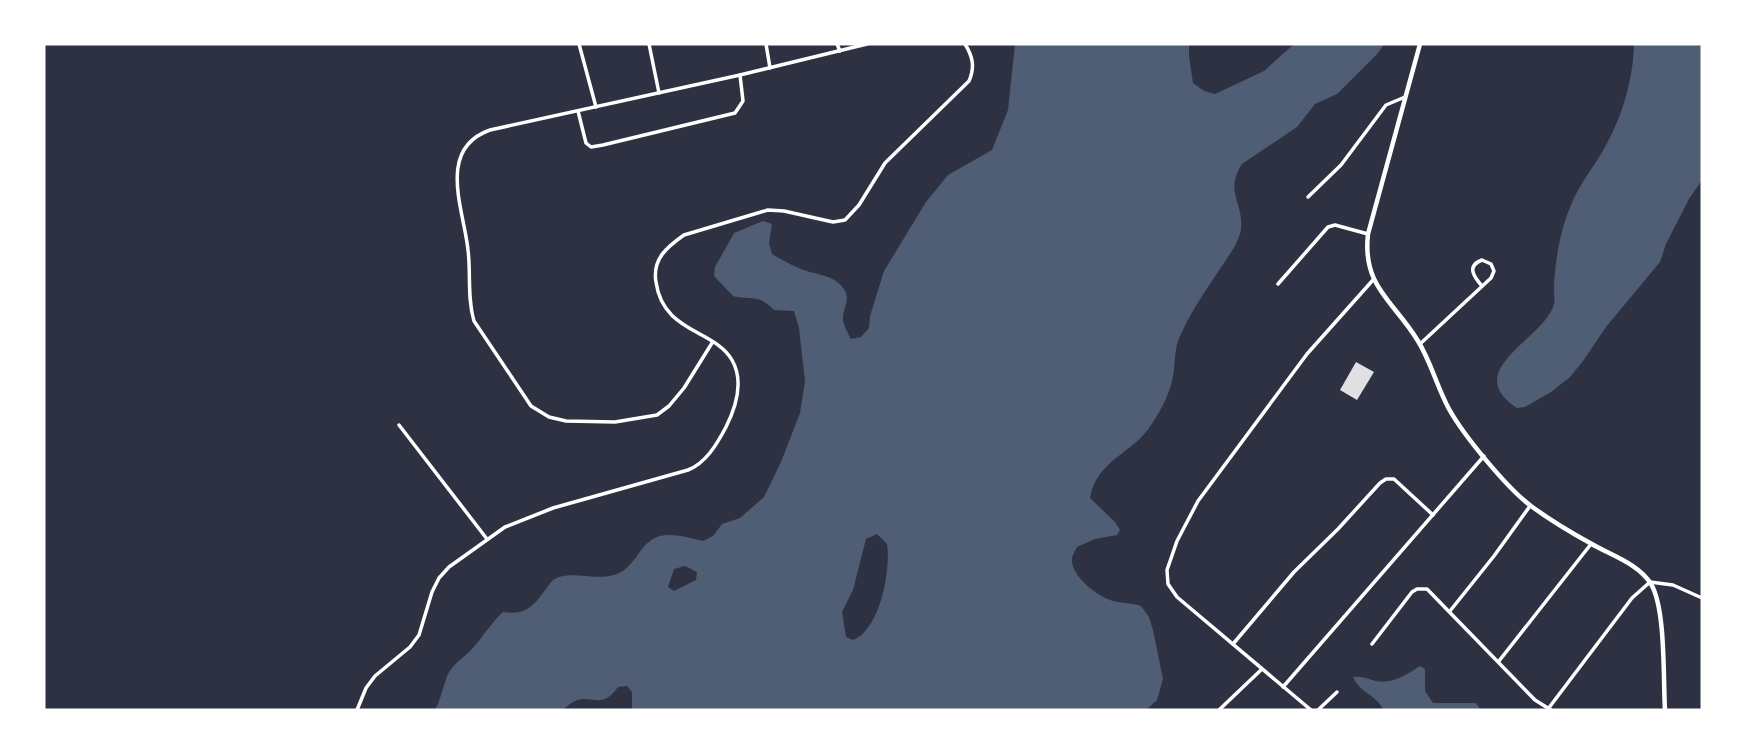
<svg xmlns="http://www.w3.org/2000/svg" width="1746" height="754" viewBox="0 0 1746 754" font-family="Mulish,sans-serif">
	<style>
		.water { fill: #4f5d75; fill-rule: evenodd }
		.building { fill: #e0e0e3 }
		.lines { fill: none; stroke-linecap: round; stroke-linejoin: round }
		.minor { stroke: #fff; stroke-width: 3.5 }
		.tertiary { stroke: #fff; stroke-width: 4.5 }
	</style>
	<rect width="100%" height="100%" fill="#2d3142"/>
	<!-- water -->
	<g class="water">
		<path d="M 1015,44 L 1189,44 L 1189,56 L 1193,83 L 1204,91 L 1215,94 L 1264,71 L 1294,44 L 1384,44 L 1378,53 L 1337,94 L 1315,104 L 1297,127 L 1242,164 C 1224,193 1244,202 1241,230 C 1240,235 1237,241 1235,246 C 1217,275 1195,303 1181,334 C 1173,349 1176,366 1172,381 C 1169,395 1159,414 1151,425 C 1133,454 1097,459 1090,498 L 1115,522 L 1120,530 L 1117,535 L 1095,539 L 1077,547 C 1075,551 1073,554 1072,558 C 1070,576 1098,597 1113,601 C 1123,603 1132,603 1141,606 L 1149,617 L 1153,630 L 1163,679 L 1157,700 L 1146,710 L 632,710 L 632,692 L 627,686 L 618,687 C 597,716 589,684 563,710 L 435,710 C 441,699 443,686 448,674 C 453,664 463,658 471,650 C 482,638 490,624 503,612 C 523,615 531,609 543,593 C 546,589 550,583 553,580 C 570,569 595,582 617,574 C 637,566 639,542 660,536 C 673,533 690,538 703,541 L 713,536 L 722,524 L 740,518 L 764,497 L 781,462 L 800,413 L 805,381 L 799,328 L 794,311 L 774,310 C 757,293 753,301 733,296 L 714,276 L 715,267 L 734,233 L 763,221 L 772,224 L 769,243 L 772,254 C 781,259 791,265 801,269 C 816,275 837,275 845,291 C 850,300 843,309 843,318 C 843,325 848,333 851,339 L 861,337 L 869,328 L 870,316 L 884,271 L 926,202 L 948,175 L 992,150 L 1008,110 ZM 877,534 L 887,544 C 891,570 880,630 853,640 L 846,637 L 842,612 L 853,590 L 866,539 ZM 685,566 L 697,572 L 696,580 L 674,591 L 668,587 L 674,569 Z"/>
		<path d="M 1634,44 L 1702,44 L 1702,180 L 1689,199 L 1666,244 L 1660,262 L 1606,327 L 1583,361 L 1570,377 L 1551,392 L 1525,407 L 1517,408 C 1459,370 1545,339 1554,304 C 1555,299 1554,293 1554,288 C 1555,261 1560,230 1571,205 C 1576,192 1584,180 1592,168 C 1617,132 1633,88 1634,44 Z"/>
		<path d="M 1420,666 L 1425,669 L 1425,691 L 1433,703 L 1476,703 L 1481,710 L 1384,710 C 1374,693 1360,693 1353,677 C 1362,676 1367,679 1376,681 C 1393,684 1406,675 1420,666 Z"/>
	</g>
	<!-- building -->
	<polygon class="building" points="1356,362 1374,372 1357,400 1340,390"/>
	<g class="lines">
		<!-- minor -->
		<g class="minor">
			<polyline points="579,44 596,107"/>
			<polyline points="649,44 659,93"/>
			<polyline points="766,44 770,68"/>
			<polyline points="837,44 840,51"/>
			<polyline points="578,111 586,143 591,147 603,145 735,113 743,101 740,75"/>
			<polyline points="1308,197 1341,165 1386,105 1405,97"/>
			<polyline points="1278,284 1328,227 1335,225 1368,234"/>
			<path d="M 712,343 L 684,388 L 669,406 L 657,415 L 615,422 L 566,421 L 549,417 L 531,406 L 474,321 C 467,298 471,273 468,250 C 464,210 436,149 490,130 L 740,75 L 867,44"/>
			<path d="M 1420,344 L 1491,278 L 1494,271 L 1491,264 L 1482,260 C 1466,266 1474,277 1482,286"/>
			<polyline points="399,425 487,539"/>
			<polyline points="1450,611 1494,556 1530,506"/>
			<polyline points="1233,644 1294,572 1338,529 1380,483 1386,479 1394,479 1433,515"/>
			<polyline points="1372,644 1412,592 1417,589 1427,589 1535,700 1551,710"/>
			<polyline points="1499,661 1591,544"/>
			<polyline points="1283,687 1484,456"/>
			<polyline points="1548,709 1632,598 1650,582 1673,585 1702,598"/>
			<path d="M 357,710 L 366,688 L 375,676 L 410,647 L 419,635 L 432,592 L 439,578 L 449,567 L 505,527 L 553,508 L 688,470 C 706,463 717,444 726,427 C 736,407 744,381 732,360 C 714,329 663,333 656,282 C 652,259 667,247 684,235 L 768,210 L 784,211 L 833,222 L 845,220 L 859,205 L 885,163 L 969,81 C 975,67 973,57 965,44"/>
			<polyline points="1219,710 1262,669"/>
			<polyline points="1311,710 1177,597 1168,584 1167,570 1177,541 1198,501 1307,354 1373,280"/>
			<polyline points="1318,710 1337,692"/>
		</g>
		<!-- tertiary -->
		<path class="tertiary" d="M 1420,44 L 1368,234 C 1362,287 1394,301 1418,341 C 1431,362 1437,387 1449,409 C 1464,436 1507,488 1531,506 C 1550,520 1570,532 1590,543 C 1610,555 1638,563 1651,584 C 1666,609 1663,679 1665,710"/>
	</g>
	<!-- border -->
	<rect width="1746" height="754" fill="none" stroke="#ffffff" stroke-width="91"/>
</svg>
